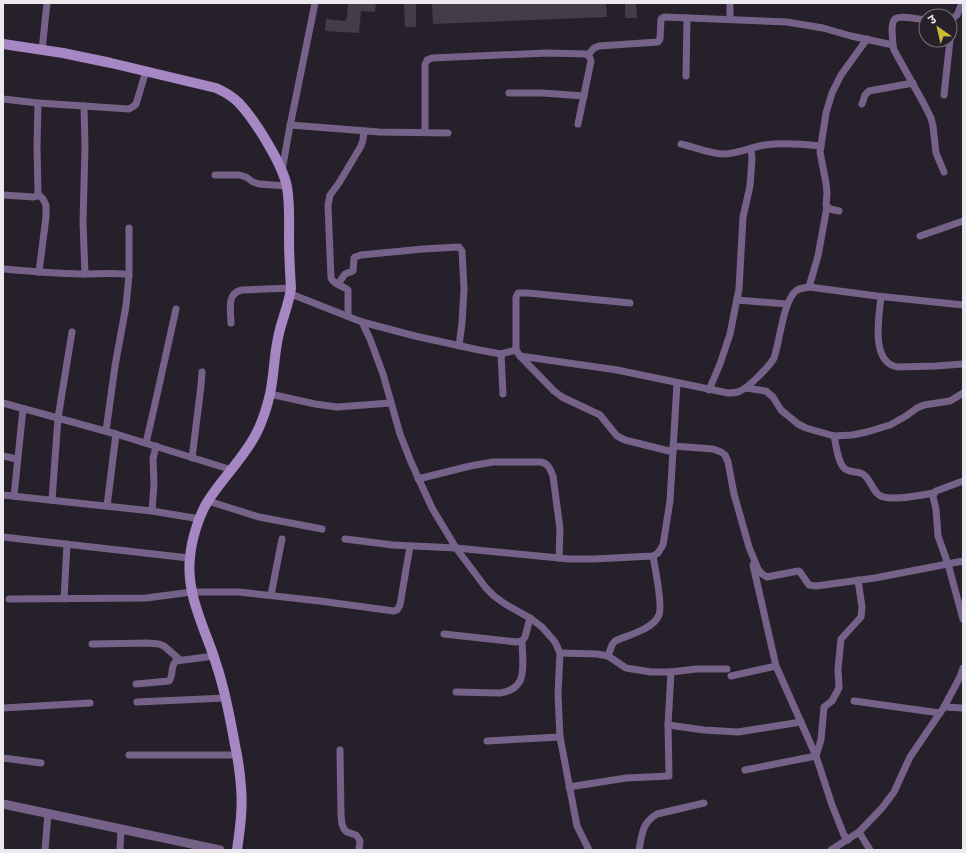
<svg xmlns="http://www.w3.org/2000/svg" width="966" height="853" viewBox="0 0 966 853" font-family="Poppins,'Noto Sans Devanagari',sans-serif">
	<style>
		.building { fill: #423d47 }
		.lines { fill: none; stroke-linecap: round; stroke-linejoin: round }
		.minor { stroke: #766288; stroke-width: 7 }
		.tertiary { stroke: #766288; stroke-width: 9 }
		.secondary { stroke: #a686c3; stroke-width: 10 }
	</style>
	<rect width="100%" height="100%" fill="#25202a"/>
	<!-- building -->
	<g class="building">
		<polygon points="348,3 376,3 375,12 361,11 359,33 325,31 326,19 346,21 346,18 347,18"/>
		<polygon points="404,3 416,3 416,27 405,27"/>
		<polygon points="432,3 606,3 607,17 433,24"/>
		<polygon points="625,3 636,3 637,18 625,18"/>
	</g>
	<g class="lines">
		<!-- minor -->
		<g class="minor">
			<polyline points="730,19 730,3"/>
			<path d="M 926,20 C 919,19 900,15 895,19 C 892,22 892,27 892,31 C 893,37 892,44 894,50 L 924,104 L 931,118 L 933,126 L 936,153 L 944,172"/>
			<polyline points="950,20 957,15 962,3"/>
			<polyline points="950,38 953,18"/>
			<polyline points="42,50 47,3"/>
			<polyline points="588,55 594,48 599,46 658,42 660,39 661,19 664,17 787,22 823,28 851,36 893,45"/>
			<polyline points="686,76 687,18"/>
			<polyline points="509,93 543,93 584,96"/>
			<polyline points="944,95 950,40"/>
			<polyline points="3,99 38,103 84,106 129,109 134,106 136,104 146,71"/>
			<polyline points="862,104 865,95 869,91 913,83"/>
			<polyline points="84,106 85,147 83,223 85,274"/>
			<polyline points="290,125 379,132 448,133"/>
			<polyline points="425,132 425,65 427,60 432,58 547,53 587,54 590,58 591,61 578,124"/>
			<path d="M 681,144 C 694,147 709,153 723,154 C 738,154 751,147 765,145 C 783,142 803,144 821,146"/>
			<polyline points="282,171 289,131 315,3"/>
			<polyline points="215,175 239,175 246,177 253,182 259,184 287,186"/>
			<polyline points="38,194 43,199 46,205 46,217 39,272"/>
			<polyline points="3,195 34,197 37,196 38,194 37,146 38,103"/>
			<polyline points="839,211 830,209 826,205 827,193 826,183 820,152 826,113 832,93 841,75 867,39"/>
			<polyline points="920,236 963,221"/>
			<path d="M 3,269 C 31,271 58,274 86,274 C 97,274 120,272 129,275 L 126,306 L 115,366 L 106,431"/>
			<polyline points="129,275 129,228"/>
			<polyline points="338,284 345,274 353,271 354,258 355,257 361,255 423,249 459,247 462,251 464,289 462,323 459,346"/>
			<polyline points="809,287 818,256 827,207"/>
			<polyline points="291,294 362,322 370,339 383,374 400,434 411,462 432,508 456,548 486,588 494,596 505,604 530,618 542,627 555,642 560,653 558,694 560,737 577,826 589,850"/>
			<path d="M 881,297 C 879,317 870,363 898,367 L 936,366 L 963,364"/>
			<polyline points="737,300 787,304"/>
			<polyline points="630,303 528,293 518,293 516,297 516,350 520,356 554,391 562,397 600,415 617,436 625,440 673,452"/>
			<path d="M 348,316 L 348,290 C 342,285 334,285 331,278 L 328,205 L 330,195 L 339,183 L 361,146 L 363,140 L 364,131"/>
			<polyline points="362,322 415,336 479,350 501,354 516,350"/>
			<path d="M 231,323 C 231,311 226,293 242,290 L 291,288"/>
			<polyline points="501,354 503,394"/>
			<path d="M 520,356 L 617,370 L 728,393 C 732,393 737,393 740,391 C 749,387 769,367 774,358 C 780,341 783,300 797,290 C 801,288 805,288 809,287 L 877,296 L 963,305"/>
			<polyline points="746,388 766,391 773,397 781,410 798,424 806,428 834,436 852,435 867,432 890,425 906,416 917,408 924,405 950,401 963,393"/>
			<polyline points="709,390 720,364 730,334 739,289 743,217 750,186 752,159 751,149"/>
			<polyline points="270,394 315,404 337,407 391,403"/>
			<polyline points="3,403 116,434 232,470"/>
			<path d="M 834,436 C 836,444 838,467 847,470 C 852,473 860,471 864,475 C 871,480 872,490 879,495 C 888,502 922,495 934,493"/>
			<polyline points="146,443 157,395 176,309"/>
			<polyline points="673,446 713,449 721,452 725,455 728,462 734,494 749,547 758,569 762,574 767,577 798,571 800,572 809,585 816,586 875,578 963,561"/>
			<polyline points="3,456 17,459"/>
			<polyline points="192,458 201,386 202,372"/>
			<path d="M 418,479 L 470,466 L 493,462 L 541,462 C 549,464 550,469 553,476 L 560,529 L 559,558"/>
			<polyline points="963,481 936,491 934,493 933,497 936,509 938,536 948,564 963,619"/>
			<polyline points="3,495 77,503 152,511 200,519"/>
			<polyline points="14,496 23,409"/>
			<polyline points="52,500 58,418 72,332"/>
			<polyline points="208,501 259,517 322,529"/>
			<polyline points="107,506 116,434"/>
			<polyline points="152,511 154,484 153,459 156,446"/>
			<polyline points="3,537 189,558"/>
			<polyline points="345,539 393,545 456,548 569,559 594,559 653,556 658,553 663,545 670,501 677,383"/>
			<polyline points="753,565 776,666 816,756 832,805 844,835 848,840"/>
			<polyline points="271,595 282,539"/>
			<polyline points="9,599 146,598 192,592 239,592 320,601 394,611 397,610 400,605 410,546"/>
			<polyline points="64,599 67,544"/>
			<polyline points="444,634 516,642 522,641 525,637 530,618"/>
			<polyline points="92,644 147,643 159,644 164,646 180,660"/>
			<polyline points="560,653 597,654 608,656 626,668 651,672 671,672 696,669 727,669"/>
			<path d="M 608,656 L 612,645 L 615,641 C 624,637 635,634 644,629 C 650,626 656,622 659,615 C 663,605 655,568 653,556"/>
			<polyline points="671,672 668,725 704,730 738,732 801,722"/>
			<polyline points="731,676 776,666"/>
			<path d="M 136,684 L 169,681 C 174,675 170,666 176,661 L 214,656"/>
			<path d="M 456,692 L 500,693 C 506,692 513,690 517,685 C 526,677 522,652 522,641"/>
			<polyline points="854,701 940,713"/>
			<polyline points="137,702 226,698"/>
			<polyline points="944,707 963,708"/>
			<polyline points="3,708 90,703"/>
			<polyline points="487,741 560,737"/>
			<polyline points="340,750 341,815 342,824 344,829 347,832 356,835 359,839 360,841 359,850"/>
			<polyline points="129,755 237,755"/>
			<polyline points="3,758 41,763"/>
			<polyline points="745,770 816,756 821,740 824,707 832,701 839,688 838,669 841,639 861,617 862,607 858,580"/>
			<polyline points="569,787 626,778 669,776 668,725"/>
			<polyline points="859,832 870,850"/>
			<polyline points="45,850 48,813"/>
			<polyline points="120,850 121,829"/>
			<path d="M 639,850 C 642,834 642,823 657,814 L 704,803"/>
			<polyline points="831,850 859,832 882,808 894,792 910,757 944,707 960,677 963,668"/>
		</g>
		<!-- tertiary -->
		<polyline class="tertiary" points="3,804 220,850"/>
		<!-- secondary -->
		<path class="secondary" d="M 3,44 L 63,53 L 111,63 L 216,88 C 225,92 232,96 239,103 C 255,120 283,165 287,187 C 290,205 289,222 289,239 C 289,256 290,272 291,288 C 289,305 281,321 278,338 C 274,356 274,376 270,394 C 267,407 263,420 257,432 C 245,457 223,477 208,501 C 199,515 191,541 190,558 C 186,592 203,625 214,657 C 216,664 219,672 221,680 C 227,701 231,723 235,745 C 238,759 240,773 241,787 C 243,808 240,829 237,850"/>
	</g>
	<!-- border -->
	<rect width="966" height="853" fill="none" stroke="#ebe8ee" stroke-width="8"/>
	<!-- north arrow -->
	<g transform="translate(938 28) rotate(326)"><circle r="19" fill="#25202a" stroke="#747078"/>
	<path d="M0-3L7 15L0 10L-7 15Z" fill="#d0b837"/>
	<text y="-6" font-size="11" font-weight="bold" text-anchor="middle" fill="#ebe8ee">उ</text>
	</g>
</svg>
